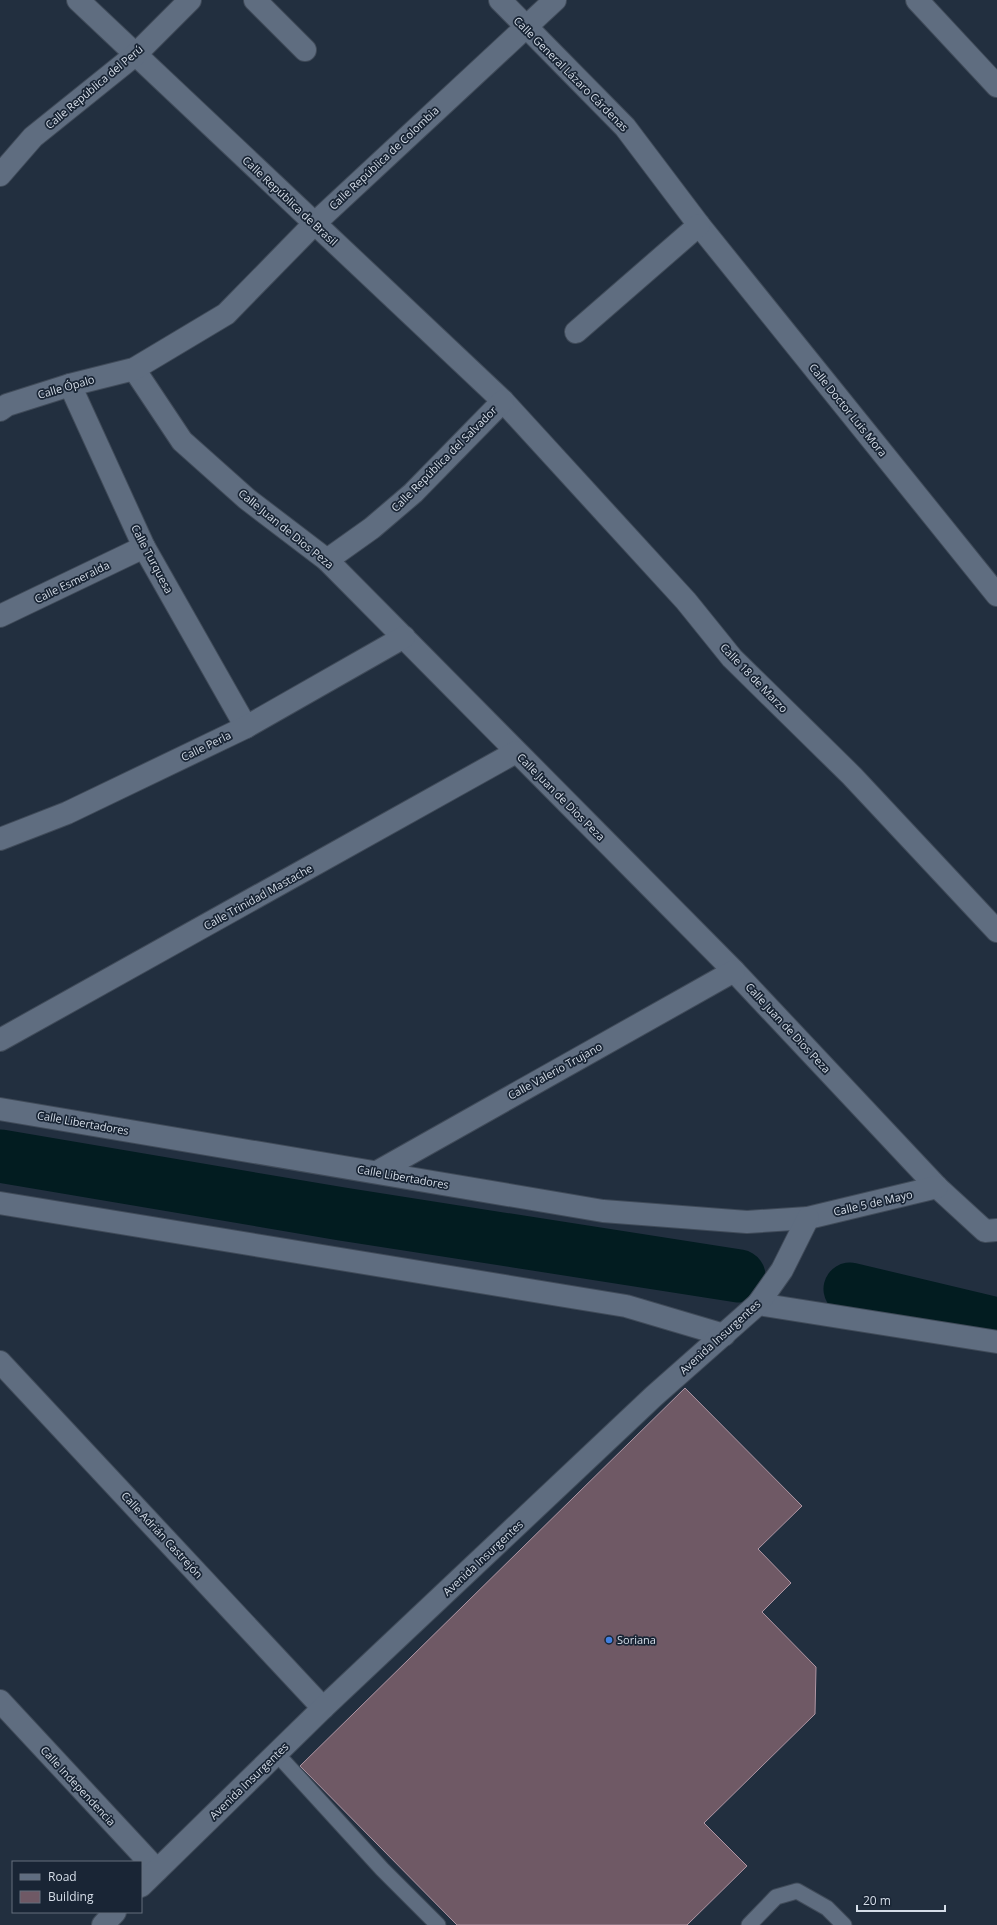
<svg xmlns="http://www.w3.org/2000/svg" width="997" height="1925" viewBox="0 0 997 1925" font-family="'Open Sans',sans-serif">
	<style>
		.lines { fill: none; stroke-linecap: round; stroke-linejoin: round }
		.river { stroke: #021c20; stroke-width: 53 }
		.building { fill: #6f5965; stroke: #af96a4 }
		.service-casing { stroke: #404b59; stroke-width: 17 }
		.minor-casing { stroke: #404b59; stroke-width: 24 }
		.service { stroke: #5f6d80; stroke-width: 15 }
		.minor { stroke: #5f6d80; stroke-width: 22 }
		.shop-dot { fill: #3f7fe0; stroke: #192535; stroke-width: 1.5 }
		.labels { text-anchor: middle; stroke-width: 3.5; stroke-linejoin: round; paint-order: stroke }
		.street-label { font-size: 11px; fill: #d6dee9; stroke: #192535 }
		.poi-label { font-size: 11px; fill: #d6dee9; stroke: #192535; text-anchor: start }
	</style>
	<rect width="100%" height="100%" fill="#222f3f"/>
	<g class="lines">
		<!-- river -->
		<g class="river">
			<polyline points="0,1156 342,1214 739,1276"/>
			<polyline points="850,1289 997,1324"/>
		</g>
	</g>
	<!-- building -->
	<polygon class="building" points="685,1388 802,1506 758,1549 791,1583 762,1612 816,1667 815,1714 704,1823 747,1866 687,1925 457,1925 300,1766"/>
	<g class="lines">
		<!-- service casing -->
		<g class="service-casing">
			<g id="service">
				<polyline points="277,1754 382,1869 438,1925"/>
				<polyline points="749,1925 776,1897 797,1891 827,1908 844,1925"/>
			</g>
		</g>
		<!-- minor casing -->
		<g class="minor-casing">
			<g id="minor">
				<polyline points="78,0 503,401 686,601 732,658 852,776 997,931"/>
				<polyline points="255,0 305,50"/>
				<polyline points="500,0 625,127 699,225 997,595"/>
				<polyline points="917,0 997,86"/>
				<polyline points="0,175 33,137 135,55 190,0"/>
				<polyline points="576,332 699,225"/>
				<polyline points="134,369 182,441 247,499 327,560 734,971 937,1187 985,1231 997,1230"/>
				<polyline points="70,385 144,547 246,727"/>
				<polyline points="0,410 7,405 70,385 134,369 226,314 314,224 555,0"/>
				<polyline points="327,560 372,528 413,493 503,401"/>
				<polyline points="0,616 144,547"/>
				<polyline points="0,839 67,813 246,727 404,637"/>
				<polyline points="0,1040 516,752"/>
				<polyline points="0,1109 603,1211 747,1222 808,1218 937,1187"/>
				<polyline points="377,1172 734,971"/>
				<polyline points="0,1203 626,1306 724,1335"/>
				<polyline points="758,1304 997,1342"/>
				<polyline points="0,1362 323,1708"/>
				<polyline points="0,1701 157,1870"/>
				<polyline points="141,1886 323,1708 654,1396 758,1304 782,1270 808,1218"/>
				<polyline points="103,1925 115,1912"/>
			</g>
		</g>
		<!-- service -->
		<use href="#service" class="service"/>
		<!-- minor -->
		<use href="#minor" class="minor"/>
	</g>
	<!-- markers -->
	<circle class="shop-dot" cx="609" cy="1640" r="4"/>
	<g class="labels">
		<!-- street labels -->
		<g class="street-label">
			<text transform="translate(571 74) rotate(45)" y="4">Calle General Lázaro Cárdenas</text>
			<text transform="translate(94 87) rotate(-40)" y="4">Calle República del Perú</text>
			<text transform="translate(384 158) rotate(-43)" y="4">Calle República de Colombia</text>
			<text transform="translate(290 201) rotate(43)" y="4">Calle República de Brasil</text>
			<text transform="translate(66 387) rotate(-16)" y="4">Calle Ópalo</text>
			<text transform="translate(848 410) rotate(51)" y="4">Calle Doctor Luis Mora</text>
			<text transform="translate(444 459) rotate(-45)" y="4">Calle República del Salvador</text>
			<text transform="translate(286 529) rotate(39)" y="4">Calle Juan de Dios Peza</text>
			<text transform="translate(152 559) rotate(62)" y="4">Calle Turquesa</text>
			<text transform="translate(72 582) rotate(-26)" y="4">Calle Esmeralda</text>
			<text transform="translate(754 678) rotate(46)" y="4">Calle 18 de Marzo</text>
			<text transform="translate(206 746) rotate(-26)" y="4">Calle Perla</text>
			<text transform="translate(561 797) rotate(45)" y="4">Calle Juan de Dios Peza</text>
			<text transform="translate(258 897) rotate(-29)" y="4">Calle Trinidad Mastache</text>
			<text transform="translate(788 1028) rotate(47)" y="4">Calle Juan de Dios Peza</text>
			<text transform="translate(555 1071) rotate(-29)" y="4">Calle Valerio Trujano</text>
			<text transform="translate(83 1123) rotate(10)" y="4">Calle Libertadores</text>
			<text transform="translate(403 1177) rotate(10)" y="4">Calle Libertadores</text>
			<text transform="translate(873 1203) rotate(-13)" y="4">Calle 5 de Mayo</text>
			<text transform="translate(720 1337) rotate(-42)" y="4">Avenida Insurgentes</text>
			<text transform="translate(162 1535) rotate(47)" y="4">Calle Adrián Castrejón</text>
			<text transform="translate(483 1558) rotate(-43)" y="4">Avenida Insurgentes</text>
			<text transform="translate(249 1781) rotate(-44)" y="4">Avenida Insurgentes</text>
			<text transform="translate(78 1786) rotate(47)" y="4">Calle Independencia</text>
		</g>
		<!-- poi labels -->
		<g class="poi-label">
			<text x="617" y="1644">Soriana</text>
		</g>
	</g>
	<!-- legend -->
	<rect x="12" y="1861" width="130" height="52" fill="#192535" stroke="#656f7d"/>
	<rect x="20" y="1874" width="20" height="6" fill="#5f6d80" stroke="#656f7d"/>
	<text x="48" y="1881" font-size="12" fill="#d6dee9">Road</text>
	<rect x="20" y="1891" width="20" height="12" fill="#6f5965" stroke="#656f7d"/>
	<text x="48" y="1901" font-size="12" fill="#d6dee9">Building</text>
	<!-- scale -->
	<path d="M857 1905v6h88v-6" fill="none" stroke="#d6dee9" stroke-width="2"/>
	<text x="863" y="1905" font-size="12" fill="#d6dee9" stroke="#192535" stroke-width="3" paint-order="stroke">20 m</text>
</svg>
